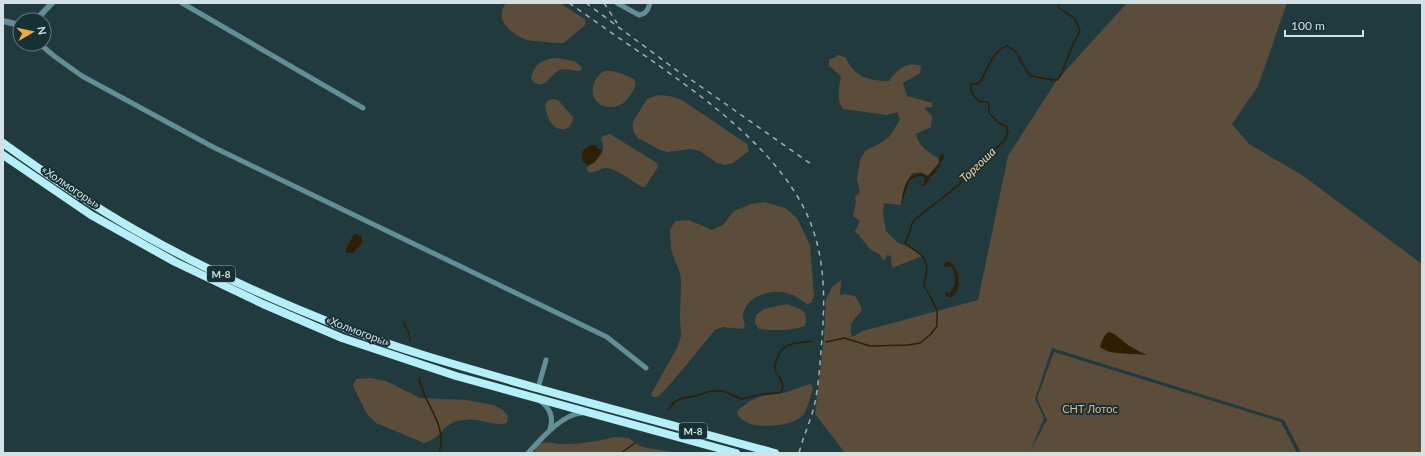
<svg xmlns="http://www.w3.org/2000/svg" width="1425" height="456" viewBox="0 0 1425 456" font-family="Lato,sans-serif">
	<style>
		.green { fill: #5b4d3a }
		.water { fill: #301e03 }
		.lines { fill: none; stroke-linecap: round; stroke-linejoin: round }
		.stream { stroke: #301e03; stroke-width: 1.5 }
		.minor { stroke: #628e96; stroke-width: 5 }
		.tertiary { stroke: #628e96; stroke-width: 6 }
		.trunk { stroke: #b5f0fa; stroke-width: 8 }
		.rail { stroke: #a0b1b5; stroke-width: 1.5; stroke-dasharray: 5 5; stroke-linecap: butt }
		.labels { text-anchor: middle; stroke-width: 4; stroke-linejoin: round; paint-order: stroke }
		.shield { fill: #173034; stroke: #9bacaf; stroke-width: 1 }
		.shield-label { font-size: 10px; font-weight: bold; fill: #d3e1e4 }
		.street-label { font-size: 11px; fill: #d3e1e4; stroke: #173034 }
		.park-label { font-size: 11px; fill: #dfb986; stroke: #173034 }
		.water-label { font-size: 12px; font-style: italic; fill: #f9d29e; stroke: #173034 }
	</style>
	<rect width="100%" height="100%" fill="#213a3e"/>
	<!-- green -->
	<g class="green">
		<path d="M 506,3 L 560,3 L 586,20 L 585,25 L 564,43 L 558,43 C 549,42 533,42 524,39 C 514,35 499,23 502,12 C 502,9 504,6 506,3 Z"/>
		<path d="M 1127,3 L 1287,3 L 1258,86 L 1232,124 L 1249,144 L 1302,175 L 1422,264 L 1422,453 L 1301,453 L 1284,420 L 1052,348 L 1035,399 L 1044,418 L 1030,451 L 1047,420 L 1037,398 L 1054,352 L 1281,422 L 1297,453 L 845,453 L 815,414 L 824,337 L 826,299 L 832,287 L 841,280 L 840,295 L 846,294 L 855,296 L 859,302 L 862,310 C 854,321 848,321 852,337 L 863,331 L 978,300 L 1008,156 L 1057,80 Z"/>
		<path d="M 839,55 L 846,58 C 854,77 870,81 889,81 C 898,69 906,61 921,66 L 920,73 L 903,83 L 907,96 L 933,103 L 932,107 L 924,108 L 932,116 L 931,127 L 916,134 C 918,145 928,153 938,158 L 939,163 L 928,176 L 921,172 L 912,173 L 906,183 L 901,205 L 884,203 L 883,214 L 886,231 L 898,243 L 909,247 L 922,256 L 892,268 L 891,256 L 887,255 L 884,261 L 879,254 L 871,250 L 855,231 L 860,221 L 853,216 L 856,202 L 855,196 L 860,192 L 857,179 L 860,160 L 865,151 L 881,143 L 890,136 L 900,120 L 897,112 L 887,115 L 843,109 C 836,99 839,88 841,76 L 829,66 L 829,60 Z"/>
		<path d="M 557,58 L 574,61 L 581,66 L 582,69 L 580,71 C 573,71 566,68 560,70 C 550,74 543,94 531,79 C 534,64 542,59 557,58 Z"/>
		<path d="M 604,71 C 613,70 627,75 635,80 C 636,85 635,87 633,91 C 630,96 627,101 622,104 C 609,112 589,104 593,86 C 595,79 598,75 604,71 Z"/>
		<polygon points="658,95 669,96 682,100 747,144 749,151 733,163 725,165 717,163 700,151 691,149 667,152 660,150 638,138 633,131 633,122 647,99"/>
		<path d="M 552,99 L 558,100 L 573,117 C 573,128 562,134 553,125 C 548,120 546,112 545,105 L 547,101 Z"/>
		<path d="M 610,134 L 657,163 L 658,167 L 645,187 L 642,187 C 634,182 615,168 606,168 C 599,168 595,174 588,172 L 587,170 L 587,167 C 594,163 604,155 603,147 C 603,143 601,141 601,137 Z"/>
		<path d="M 764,202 L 785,208 L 797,218 L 810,245 L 814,296 L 811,303 L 807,304 C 801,300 796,296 790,294 C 775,288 749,294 744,311 C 742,315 744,322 745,326 L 743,329 L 723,327 L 715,330 L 673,381 L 658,397 L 653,397 L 651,394 L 677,348 L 681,336 L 680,320 L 681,280 L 679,269 L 675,261 L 671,249 L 670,230 L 675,221 L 689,220 L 712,230 L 723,225 L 734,211 L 751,204 Z"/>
		<path d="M 787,304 C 801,310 809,309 805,326 C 790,331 775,331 759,329 L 755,323 L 756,315 L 764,309 Z"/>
		<path d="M 371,378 L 386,381 L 420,398 L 467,400 L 493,405 L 503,410 L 508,416 L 507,423 C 493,427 479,417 464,420 C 460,420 455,421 452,423 C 440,429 440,439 424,443 L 376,423 L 367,414 L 353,386 L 356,379 Z"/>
		<path d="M 810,384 L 812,385 L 813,389 C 810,396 807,413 801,417 C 787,428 746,431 737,414 L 738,410 L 750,401 L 762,396 L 784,393 Z"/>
		<path d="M 615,437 L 629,438 L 638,445 L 643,447 L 678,453 L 535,453 C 535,448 536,445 541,443 C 550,441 557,445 566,444 C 582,444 598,441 615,437 Z"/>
	</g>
	<!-- water -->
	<g class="water">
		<polygon points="592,145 595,145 602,151 594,163 588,165 583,162 582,152 586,148"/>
		<path d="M 942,154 L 944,154 L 944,157 L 935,173 L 930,177 L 925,186 L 918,186 L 924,184 L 925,178 C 920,174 914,177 909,181 L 901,205 C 903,188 908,167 928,176 L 939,163 L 940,156 Z"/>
		<polygon points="354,234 356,234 362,237 362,243 353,253 346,253 346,249"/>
		<path d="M 946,262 L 950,262 C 960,270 963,290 951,297 L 946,296 L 945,291 L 949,294 C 957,284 956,280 953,268 L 949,266 L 943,267 Z"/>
		<path d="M 1109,332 C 1116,334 1118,337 1123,341 C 1130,347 1138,351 1147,355 C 1133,353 1111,356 1100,347 C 1102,341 1103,335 1109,332 Z"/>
	</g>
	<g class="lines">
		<!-- stream -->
		<g class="stream">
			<polyline points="404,323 409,333 410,341"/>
			<path d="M 826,342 L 844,338 L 870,346 L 908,345 L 920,343 L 931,334 L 937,326 L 937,310 L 924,285 C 926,275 930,263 921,255 C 915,250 910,248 905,243 L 910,231 L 912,223 L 918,217 L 955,188 L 1005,140 L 1008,131 L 1006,126 L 999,123 L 989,113 C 989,104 990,100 980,102 C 973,97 970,92 971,84 L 977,84 L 980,82 C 987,71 993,50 1007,46 C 1018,51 1018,56 1023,65 C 1025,69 1028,73 1031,76 L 1053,80 L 1057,80 L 1061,75 L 1072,46 L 1080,31 L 1075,19 L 1058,7 L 1059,3"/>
			<path d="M 419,378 C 424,406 448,423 439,453"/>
			<path d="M 668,410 L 674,402 L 682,398 L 696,396 L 710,391 L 723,391 L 741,399 L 762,394 L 779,393 L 782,391 C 784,382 781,381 777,374 C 774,370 775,364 777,359 C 782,341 797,344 812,341"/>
			<polyline points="515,453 521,453"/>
			<polyline points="621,453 635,443"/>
		</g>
		<!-- minor -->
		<g class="minor">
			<polyline points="182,3 363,108"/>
			<path d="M 617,3 L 639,15 C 646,14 648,10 650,3"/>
			<polyline points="40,44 54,56 82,76 213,147 607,337 646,368"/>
			<polyline points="538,388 546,360"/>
			<path d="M 540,401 C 550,408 554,417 550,429"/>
			<path d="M 528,453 C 541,439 562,414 582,413"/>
		</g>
		<!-- tertiary -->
		<g class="tertiary">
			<polyline points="36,20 52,3"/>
			<polyline points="3,21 20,25"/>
		</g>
		<!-- trunk -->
		<g class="trunk">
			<path d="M 3,143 C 46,174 91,205 137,231 C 202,268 277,302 347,329 C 410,353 475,370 540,389 C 618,411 696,432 775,453"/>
			<polyline points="3,155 91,215 175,262 263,304 342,338 456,376 736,453"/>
		</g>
		<!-- rail -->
		<g class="rail">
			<path d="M 569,3 C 596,22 623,41 651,60 C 709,101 785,156 811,224 C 825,261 825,300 822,338 C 820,361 819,385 814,407 C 810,422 803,437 799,453"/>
			<polyline points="586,3 679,72"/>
			<polyline points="604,3 617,23"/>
			<polyline points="683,74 811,164"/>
		</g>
	</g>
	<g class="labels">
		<!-- shield labels -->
		<g class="shield">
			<rect x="207" y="266" width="28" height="16" rx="3"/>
			<rect x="679" y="423" width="28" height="16" rx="3"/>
		</g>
		<g class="shield-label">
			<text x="221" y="278">М-8</text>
			<text x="693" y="435">М-8</text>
		</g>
		<!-- street labels -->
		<g class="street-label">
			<text transform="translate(71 187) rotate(34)" y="4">«Холмогоры»</text>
			<text transform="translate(358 331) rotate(21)" y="4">«Холмогоры»</text>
		</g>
		<!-- park labels -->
		<g class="park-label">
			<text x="1090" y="413">СНТ Лотос</text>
		</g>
		<!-- water labels -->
		<g class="water-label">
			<text transform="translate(978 165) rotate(-44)" y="4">Торгоша</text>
		</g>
	</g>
	<!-- border -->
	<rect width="1425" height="456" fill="none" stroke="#d3e1e4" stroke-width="8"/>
	<!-- north arrow -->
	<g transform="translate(32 32) rotate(81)"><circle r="19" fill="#173034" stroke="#62777a"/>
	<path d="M0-3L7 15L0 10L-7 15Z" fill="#eea83c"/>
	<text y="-6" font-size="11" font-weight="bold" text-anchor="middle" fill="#d3e1e4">N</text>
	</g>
	<!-- scale -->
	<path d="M1285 30v6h78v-6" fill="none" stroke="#d3e1e4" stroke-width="2"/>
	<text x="1291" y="30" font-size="12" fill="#d3e1e4" stroke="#173034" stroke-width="3" paint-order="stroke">100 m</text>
</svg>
